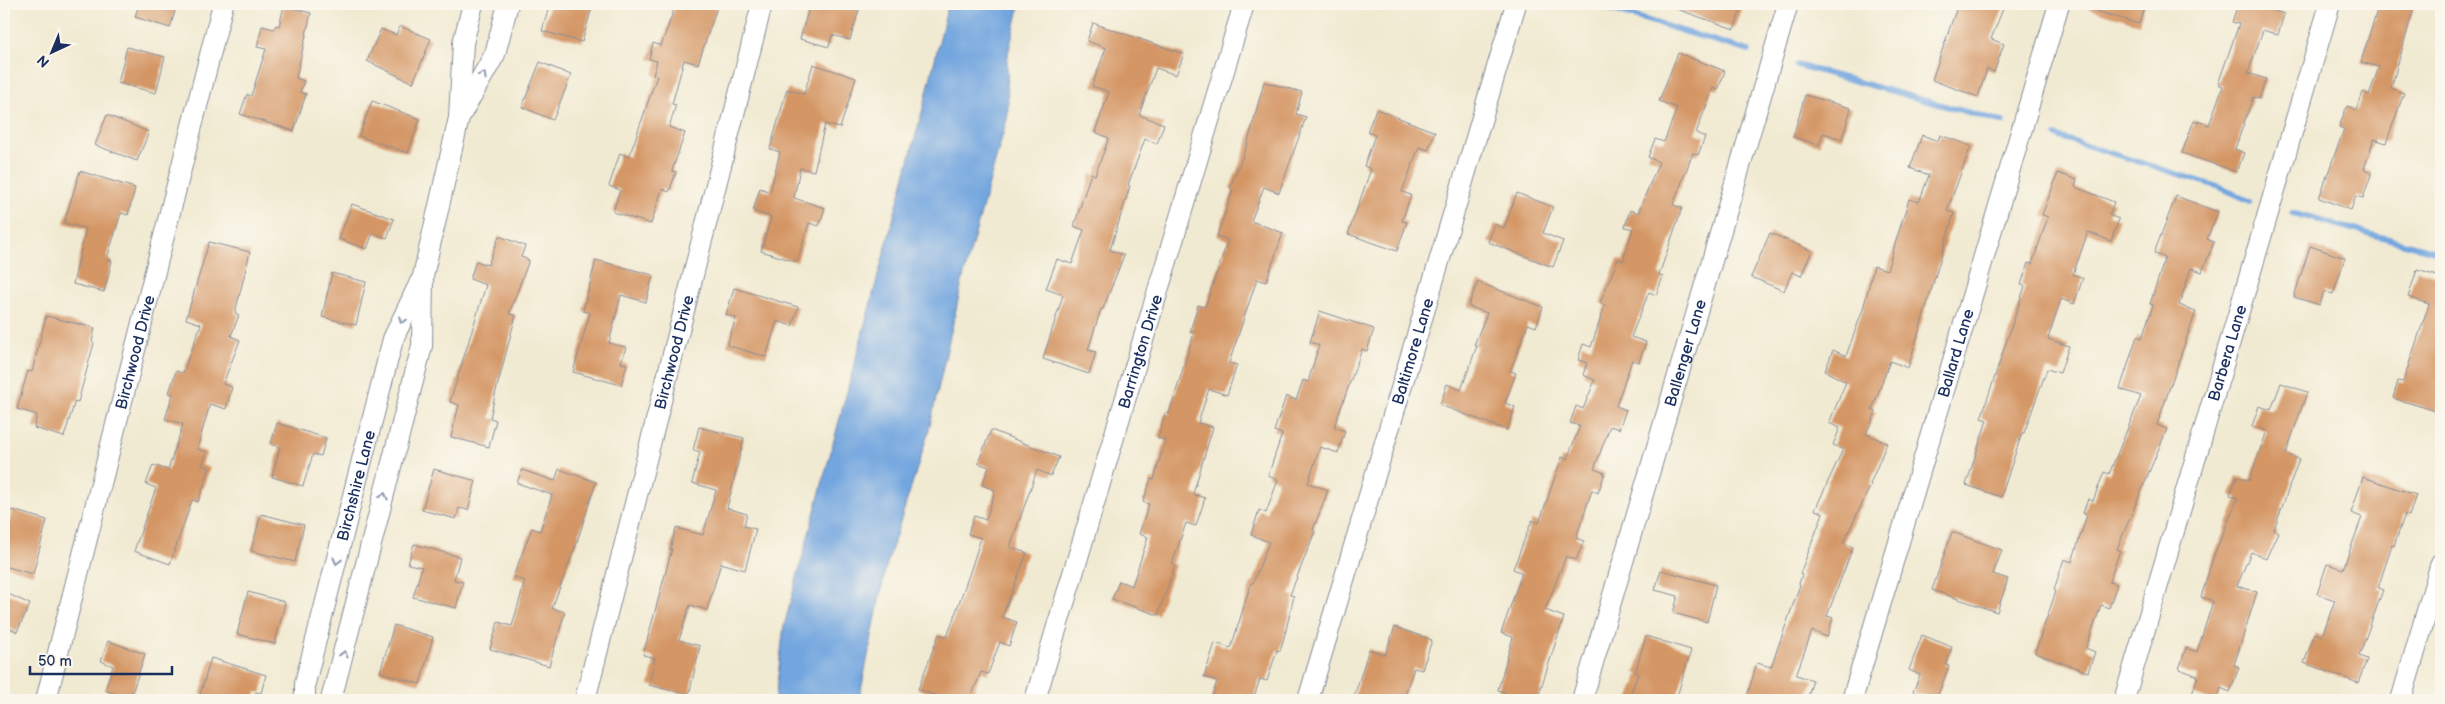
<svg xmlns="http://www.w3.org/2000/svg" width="2445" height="704" viewBox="0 0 2445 704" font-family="'Balsamiq Sans',sans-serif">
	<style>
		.water { fill: #73a6df; stroke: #476a9e }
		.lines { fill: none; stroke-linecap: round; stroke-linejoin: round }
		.stream { stroke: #73a6df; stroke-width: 5.5 }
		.building { fill: #d49665 }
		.street-casing { stroke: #868c98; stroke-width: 22 }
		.street { stroke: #fff; stroke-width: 20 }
		.oneway { stroke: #8d97ae }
		.labels { text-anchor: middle; stroke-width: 5; stroke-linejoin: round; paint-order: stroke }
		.street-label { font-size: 16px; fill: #1b2f5e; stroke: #fbf7ec }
	</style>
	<rect width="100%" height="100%" fill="#fbf7ec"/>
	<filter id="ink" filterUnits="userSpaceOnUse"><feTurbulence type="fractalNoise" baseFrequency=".02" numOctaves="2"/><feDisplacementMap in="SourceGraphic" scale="10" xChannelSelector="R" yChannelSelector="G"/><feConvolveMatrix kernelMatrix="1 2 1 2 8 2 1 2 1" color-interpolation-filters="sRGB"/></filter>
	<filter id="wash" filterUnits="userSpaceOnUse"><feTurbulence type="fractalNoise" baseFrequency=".0096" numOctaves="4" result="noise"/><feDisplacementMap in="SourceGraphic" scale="20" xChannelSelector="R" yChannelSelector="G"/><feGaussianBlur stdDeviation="1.12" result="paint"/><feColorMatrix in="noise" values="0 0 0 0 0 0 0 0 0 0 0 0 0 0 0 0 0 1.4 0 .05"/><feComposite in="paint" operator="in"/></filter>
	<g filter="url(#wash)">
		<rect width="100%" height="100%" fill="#f1ead2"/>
		<!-- water -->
		<polygon class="water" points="948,4 1020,4 1007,58 1008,115 963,278 929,430 886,567 859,700 775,700 784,626 925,101"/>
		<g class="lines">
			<!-- stream -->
			<g class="stream">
				<polyline points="1593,4 1749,51"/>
				<polyline points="1797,65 2003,122"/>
				<polyline points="2056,136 2219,187 2250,201"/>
				<polyline points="2292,213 2441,253"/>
			</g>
		</g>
		<g id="blocks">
			<!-- building -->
			<g class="building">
				<polygon points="139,4 177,4 170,28 135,17"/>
				<polygon points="550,4 593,4 582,42 542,31"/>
				<polygon points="676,4 718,4 698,64 684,60 672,104 676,105 669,127 685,133 672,171 676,172 669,192 662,189 651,224 613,212 620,190 609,186 620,153 629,157 657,76 653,75 657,61 649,59 653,43 661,46"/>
				<polygon points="810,4 839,4 859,10 850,40 832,35 829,47 800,39"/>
				<polygon points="1669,4 1733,4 1742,7 1734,29 1668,6"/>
				<polygon points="1958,4 2005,4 1991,39 2004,44 1994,72 1987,69 1978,97 1932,80"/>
				<polygon points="2086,4 2145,4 2139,24 2086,8"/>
				<polygon points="2238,4 2271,4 2269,9 2284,14 2278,35 2263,30 2248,73 2266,79 2259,99 2253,97 2235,149 2244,153 2237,172 2182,153 2194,120 2209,125 2223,86 2218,84 2239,24 2232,22"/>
				<polygon points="2379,4 2415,4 2391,88 2404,93 2386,143 2374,139 2364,169 2372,172 2363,198 2356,196 2351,210 2319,198 2344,129 2339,127 2347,106 2357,110 2363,92 2369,95 2379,67 2361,62"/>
				<polygon points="284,6 311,13 296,78 304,81 300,92 306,94 294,131 240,114 247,94 251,96 266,49 257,47 262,26 274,29 276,25 279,26"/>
				<polygon points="1093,23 1184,54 1176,75 1156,68 1139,115 1164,124 1157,144 1145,139 1128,185 1130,186 1110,250 1124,255 1103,309 1101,309 1088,350 1096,352 1089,374 1043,359 1063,295 1046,289 1057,259 1072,264 1084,230 1074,226 1091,173 1095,175 1109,138 1095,132 1109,92 1092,86 1106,48 1087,41"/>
				<polygon points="400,26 431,39 413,83 367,61 381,29 396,35"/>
				<polygon points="127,47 165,57 156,93 118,83"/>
				<polygon points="1678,53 1725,71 1718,90 1713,88 1696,133 1705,137 1698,155 1693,153 1673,205 1682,208 1659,275 1663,277 1656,295 1649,292 1631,337 1646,342 1639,362 1632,360 1616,406 1626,410 1619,429 1610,426 1594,469 1605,473 1598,493 1592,490 1576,538 1584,541 1576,560 1566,556 1545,610 1564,617 1537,700 1503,700 1505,692 1498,690 1513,637 1501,633 1522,573 1513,569 1532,520 1539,523 1562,457 1567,459 1580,426 1570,423 1576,406 1583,409 1595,380 1583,375 1587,363 1578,360 1583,344 1591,347 1605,305 1600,303 1618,259 1623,261 1633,229 1625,227 1630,210 1638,213 1659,162 1648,157 1655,139 1664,142 1677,108 1659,101"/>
				<polygon points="540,62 571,75 553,120 522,107"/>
				<polygon points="813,64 856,78 840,128 825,124 814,171 800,168 794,198 825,208 819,226 809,223 797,262 761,251 771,217 753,211 760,188 770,192 780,152 770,149 787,89 804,94"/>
				<polygon points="1264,82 1302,92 1296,114 1306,117 1279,193 1264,187 1251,221 1283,233 1266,282 1257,279 1229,363 1237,365 1227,395 1209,389 1198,423 1213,427 1193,494 1205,498 1196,526 1186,523 1172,564 1175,565 1158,615 1112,599 1119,581 1132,586 1148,537 1139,534 1149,504 1143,502 1151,479 1154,480 1165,440 1158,438 1165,413 1169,414 1194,333 1190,332 1198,305 1205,307 1228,240 1217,236 1233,190 1230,188 1248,142"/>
				<polygon points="1805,95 1851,108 1842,139 1823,133 1819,145 1793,137"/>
				<polygon points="372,101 420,119 408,153 359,136"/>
				<polygon points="1376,109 1435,132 1428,150 1419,147 1402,192 1411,195 1402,221 1407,222 1397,251 1348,234 1371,169 1364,166 1375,135 1367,132"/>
				<polygon points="107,115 149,132 137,161 95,145"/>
				<polygon points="1922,135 1938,141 1940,135 1971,146 1947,211 1954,213 1908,368 1890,361 1872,410 1876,412 1866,434 1887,443 1870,484 1871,485 1843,543 1853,547 1827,616 1833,618 1827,637 1812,631 1796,675 1813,680 1807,700 1746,700 1757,663 1771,667 1800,585 1799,584 1802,575 1800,574 1823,513 1815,510 1843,449 1833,445 1840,428 1829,423 1846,382 1825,371 1833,350 1846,356 1863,309 1874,266 1887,270 1909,199 1919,202 1929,175 1910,168"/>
				<polygon points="80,171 135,188 128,215 121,213 107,259 112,261 104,292 73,284 86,229 64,223"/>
				<polygon points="2058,173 2077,180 2075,187 2114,202 2109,215 2119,219 2111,241 2088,232 2073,274 2083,278 2074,304 2061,299 2048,339 2069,346 2060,373 2047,369 2024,433 2022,433 2001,497 1966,485 1987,420 1981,418 2025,286 2021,285 2028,263 2032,264 2048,217 2042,215"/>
				<polygon points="1517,193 1553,207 1543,233 1563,241 1553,267 1488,242 1495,224 1504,228"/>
				<polygon points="2176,196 2218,212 2207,239 2214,242 2202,272 2191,268 2179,305 2196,311 2157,425 2167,429 2117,549 2120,550 2109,582 2117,584 2109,608 2101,605 2086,648 2095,652 2088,672 2035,653 2056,591 2054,590 2064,559 2072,562 2087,515 2083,513 2088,499 2093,501 2104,472 2109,474 2141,396 2120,389 2137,336 2142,338 2153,305 2150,304 2165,258 2154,253"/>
				<polygon points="352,204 394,219 387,238 373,233 367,249 339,239"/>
				<polygon points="1770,233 1812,251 1801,276 1792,272 1784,291 1751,277"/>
				<polygon points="499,236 525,246 521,257 529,260 509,314 516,315 495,395 490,418 496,420 489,447 451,437 459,405 450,402 486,285 470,279 476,261 488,265"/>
				<polygon points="209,242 250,252 235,313 239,315 231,336 240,340 223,384 232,387 226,409 210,404 197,449 207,452 202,465 210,468 198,502 192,500 170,564 134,551 156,488 146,484 153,465 168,470 183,424 165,419 173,394 169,393 176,371 183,373 201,324 186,319"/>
				<polygon points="2310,246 2345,258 2333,294 2324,291 2320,305 2294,297"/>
				<polygon points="596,260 653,275 646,302 621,295 609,343 626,347 621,363 627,364 621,385 573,372 590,313 583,311"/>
				<polygon points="2417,270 2441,277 2441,395 2436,411 2393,398 2398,381 2403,382 2429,304 2408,297"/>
				<polygon points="332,273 366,282 356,325 322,317"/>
				<polygon points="1478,282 1543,307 1536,327 1528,324 1510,371 1516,373 1505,403 1515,407 1507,430 1440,405 1447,384 1461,390 1477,346 1474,345 1487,313 1468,306"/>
				<polygon points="734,288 798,307 792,326 777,321 766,357 727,345 736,318 726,315"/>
				<polygon points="1320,311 1374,329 1367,351 1362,349 1334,427 1345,431 1338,453 1320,447 1308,483 1328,490 1313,530 1315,531 1290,595 1294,596 1286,630 1280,651 1277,650 1267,681 1260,679 1253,700 1211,700 1217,681 1204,677 1215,643 1231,648 1251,583 1253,583 1269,542 1251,535 1259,510 1266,513 1278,480 1268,476 1282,434 1274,431 1286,396 1296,400 1303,380 1308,382 1319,345 1310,342"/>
				<polygon points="46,316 95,328 92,342 94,343 78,402 75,401 64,437 34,428 37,415 17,409 28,371 32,372"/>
				<polygon points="2281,383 2307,392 2286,454 2299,459 2274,530 2278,532 2266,559 2251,552 2237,586 2257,592 2234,665 2239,667 2230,692 2221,688 2217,700 2209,700 2192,694 2198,676 2179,669 2186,648 2197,652 2213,601 2201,597 2214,555 2238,498 2230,495 2237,476 2249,481 2267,431 2252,426 2259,406 2271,410"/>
				<polygon points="277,423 326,438 321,456 313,454 303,486 272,477 280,447 271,444"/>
				<polygon points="699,427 744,438 727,508 747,514 744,526 756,529 745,570 721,563 707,610 690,605 679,640 700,646 689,695 649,685 655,658 643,655 672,549 670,549 676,528 703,535 716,490 692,483 700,452 693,450"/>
				<polygon points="991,430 1059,457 1051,476 1037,470 1010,547 1027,553 1002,617 1017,622 1009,646 1000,642 988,674 981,672 970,700 947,700 918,689 939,634 947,637 971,569 981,538 968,534 974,516 986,520 995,490 982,485 989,467 978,463"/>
				<polygon points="434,469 476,481 468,510 459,508 456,519 422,510"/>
				<polygon points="559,469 596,482 576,545 552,608 565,612 549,666 490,649 498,622 512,626 525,581 513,577 532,528 540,531 552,495 517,483 522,470 555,481"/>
				<polygon points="2363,477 2416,495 2409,516 2405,514 2394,546 2392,545 2378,588 2383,590 2359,656 2367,659 2358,683 2304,663 2315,633 2322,636 2335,600 2317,594 2327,564 2343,569 2362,517 2351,513"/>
				<polygon points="12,510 47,520 33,574 4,566 4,543"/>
				<polygon points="261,514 304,525 295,562 251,551"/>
				<polygon points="1952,532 2002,550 1993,574 2008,579 1997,612 1932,590"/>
				<polygon points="414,544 460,557 454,580 463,582 456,608 413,597 422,567 408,564"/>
				<polygon points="1661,570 1716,585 1707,622 1673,613 1678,596 1655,590"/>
				<polygon points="4,592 30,604 17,632 4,625"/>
				<polygon points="248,592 285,602 275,644 237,634"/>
				<polygon points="394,625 433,637 420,684 380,672"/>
				<polygon points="1395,627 1432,640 1422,670 1414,668 1403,700 1353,700 1369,649 1385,655"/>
				<polygon points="1922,635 1952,647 1946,665 1949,666 1936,700 1913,692 1920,675 1909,670"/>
				<polygon points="1646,636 1691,650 1676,700 1628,700 1638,674 1635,673"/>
				<polygon points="108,641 145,654 130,699 105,690 113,666 101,661"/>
				<polygon points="211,658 266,675 261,693 256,692 254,700 217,700 200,695"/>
			</g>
		</g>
	</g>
	<g filter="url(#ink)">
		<use href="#blocks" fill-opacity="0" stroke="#868c98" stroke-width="1"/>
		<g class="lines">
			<!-- street casing -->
			<g class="street-casing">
				<g id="street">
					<polyline points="461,114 495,54 508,4"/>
					<path id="s1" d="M 46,700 L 223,4"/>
					<path id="s2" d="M 305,700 L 305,683 L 393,339 L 420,282"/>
					<polyline points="331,700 422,346 423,276 459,118 463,43 473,4"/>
					<path id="s3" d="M 585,700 L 762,4"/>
					<path id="s4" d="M 1035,700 L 1244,4"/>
					<path id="s5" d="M 1308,700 L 1516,4"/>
					<path id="s6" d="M 1582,700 L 1788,4"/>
					<path id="s7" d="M 1852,700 L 2059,4"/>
					<path id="s8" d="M 2124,700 L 2330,4"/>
					<polyline points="2401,700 2441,563"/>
				</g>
			</g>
			<!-- street -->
			<use href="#street" class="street"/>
		</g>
		<!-- one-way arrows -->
		<defs><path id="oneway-chevron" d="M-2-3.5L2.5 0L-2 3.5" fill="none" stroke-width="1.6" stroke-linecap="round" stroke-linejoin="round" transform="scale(1.25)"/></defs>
		<g class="oneway">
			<use href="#oneway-chevron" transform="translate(483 75) rotate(-61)"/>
			<use href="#oneway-chevron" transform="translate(402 320) rotate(116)"/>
			<use href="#oneway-chevron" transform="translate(384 496) rotate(-76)"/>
			<use href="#oneway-chevron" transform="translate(337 561) rotate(104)"/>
			<use href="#oneway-chevron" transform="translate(344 654) rotate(-76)"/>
		</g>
	</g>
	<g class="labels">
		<!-- street labels -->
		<g class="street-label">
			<text dy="6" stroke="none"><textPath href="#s1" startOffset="359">Birchwood Drive</textPath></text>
			<text dy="6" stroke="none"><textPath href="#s3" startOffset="359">Birchwood Drive</textPath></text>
			<text dy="6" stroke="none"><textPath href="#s4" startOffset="364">Barrington Drive</textPath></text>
			<text dy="6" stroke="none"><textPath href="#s5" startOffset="364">Baltimore Lane</textPath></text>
			<text dy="6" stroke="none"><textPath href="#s6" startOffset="362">Ballenger Lane</textPath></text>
			<text dy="6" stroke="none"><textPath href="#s7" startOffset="362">Ballard Lane</textPath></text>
			<text dy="6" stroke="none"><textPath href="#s8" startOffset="362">Barbera Lane</textPath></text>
			<text dy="6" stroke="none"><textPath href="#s2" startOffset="221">Birchshire Lane</textPath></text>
		</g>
	</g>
	<!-- margin -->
	<rect width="2445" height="704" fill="none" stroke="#fbf7ec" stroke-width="20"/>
	<!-- north arrow -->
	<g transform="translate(52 52) rotate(224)" stroke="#fbf7ec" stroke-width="4" paint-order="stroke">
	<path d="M0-4L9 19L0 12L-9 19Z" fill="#1b2f5e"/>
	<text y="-8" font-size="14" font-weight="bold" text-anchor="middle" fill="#1b2f5e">N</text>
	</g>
	<!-- scale -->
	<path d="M30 666v8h142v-8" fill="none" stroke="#1b2f5e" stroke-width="2.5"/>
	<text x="38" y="666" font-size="15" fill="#1b2f5e" stroke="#fbf7ec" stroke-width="4" paint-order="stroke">50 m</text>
</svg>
